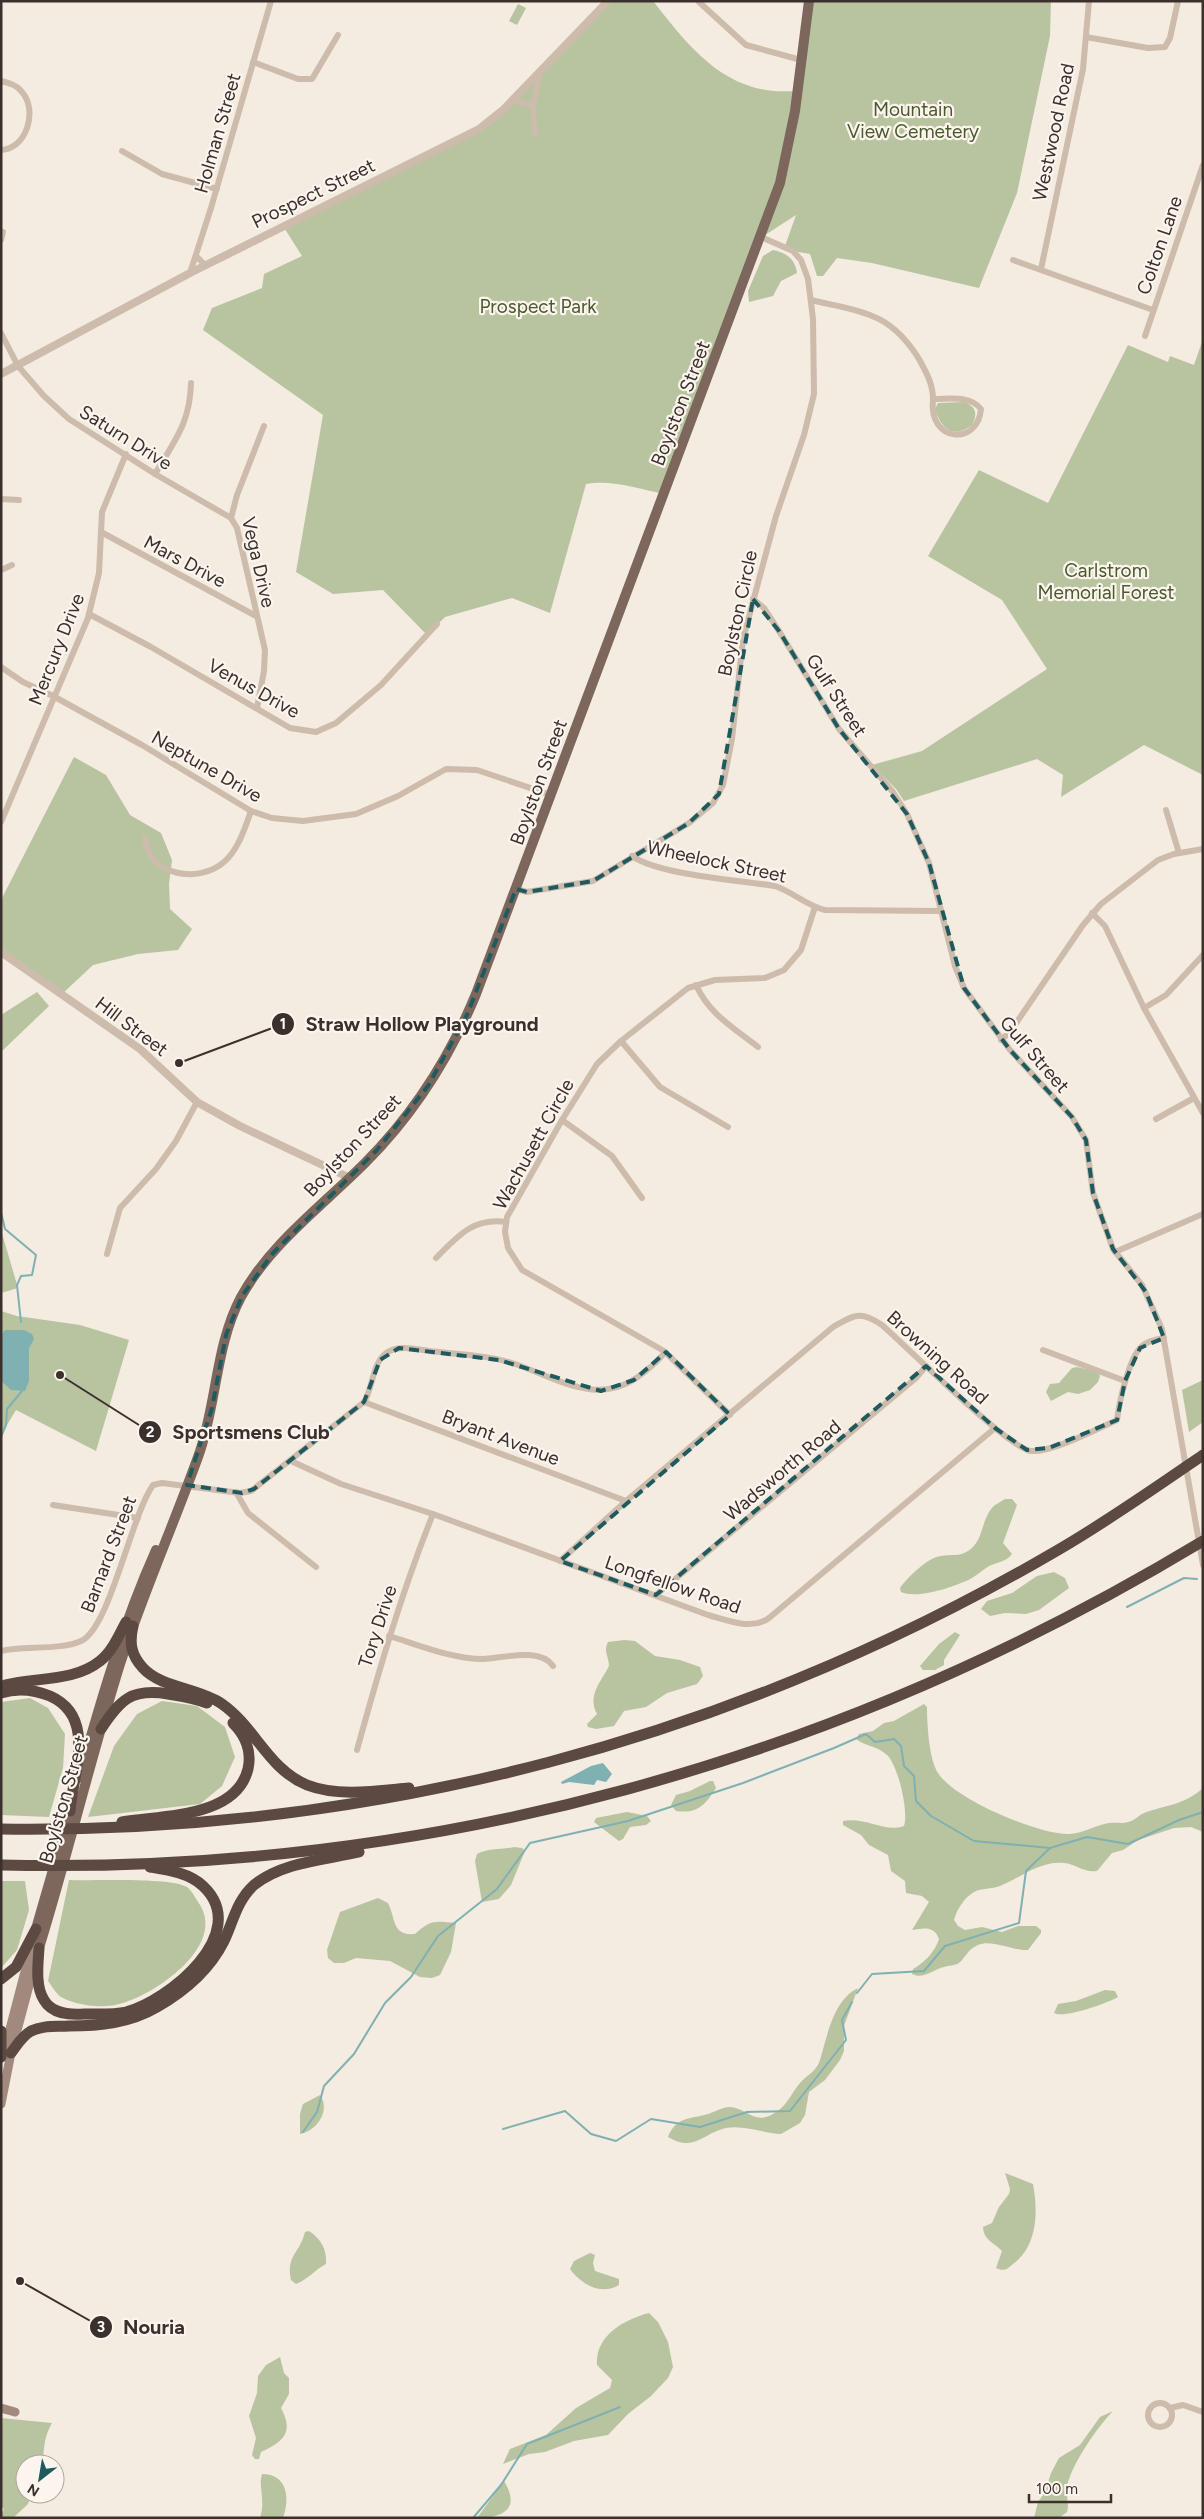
<svg xmlns="http://www.w3.org/2000/svg" width="1204" height="2519" viewBox="0 0 1204 2519" font-family="Figtree,sans-serif">
	<style>
		.green { fill: #b8c4a0 }
		.water { fill: #7fb0b2 }
		.lines { fill: none; stroke-linecap: round; stroke-linejoin: round }
		.stream { stroke: #7fb0b2; stroke-width: 2 }
		.minor { stroke: #cdbbac; stroke-width: 6 }
		.tertiary { stroke: #cdbbac; stroke-width: 8 }
		.secondary { stroke: #a18a7d; stroke-width: 9 }
		.primary { stroke: #7d675c; stroke-width: 10 }
		.motorway { stroke: #5c4a42; stroke-width: 11 }
		.marked { fill: none; stroke: #1f5a5e; stroke-width: 4; stroke-dasharray: 10 6; stroke-linejoin: round }
		.labels { text-anchor: middle; stroke-width: 4.5; stroke-linejoin: round; paint-order: stroke }
		.park-label { font-size: 19px; fill: #4a5a2e; stroke: #fbf5ee }
		.street-label { font-size: 19px; fill: #3b302b; stroke: #fbf5ee }
		.leader { fill: none; stroke: #3b302b; stroke-width: 2 }
		.callout-dot { fill: #3b302b; stroke: #fbf5ee; stroke-width: 2 }
		.mark-label { font-size: 15px; text-anchor: middle; font-weight: bold; fill: #fff }
		.callout-label { font-size: 20px; text-anchor: middle; font-weight: bold; fill: #3b302b; stroke: #fbf5ee; stroke-width: 4.5; stroke-linejoin: round; paint-order: stroke }
	</style>
	<rect width="100%" height="100%" fill="#f4ebe1"/>
	<!-- green -->
	<g class="green">
		<path d="M 608,1 L 653,1 C 683,39 715,82 766,90 C 776,92 787,91 797,91 L 809,1 L 1051,1 L 1050,36 L 1017,193 L 979,288 L 872,263 L 837,258 L 823,276 L 817,276 L 810,254 L 793,251 L 785,246 L 796,215 L 762,237 L 665,494 C 640,489 611,479 586,484 L 550,613 L 512,598 L 445,617 L 427,635 L 383,590 L 333,594 L 296,572 L 323,415 L 203,330 L 212,308 L 262,288 L 264,274 L 302,256 L 283,226 L 479,129 Z"/>
		<polygon points="518,4 526,8 517,25 509,21"/>
		<path d="M 773,250 C 787,253 795,259 797,273 L 781,281 L 773,296 L 749,302 L 748,291 L 763,256 Z"/>
		<polygon points="1203,339 1203,775 1144,745 1061,797 1063,775 1037,759 904,801 896,789 872,765 922,751 1047,669 1002,600 928,556 979,470 1048,503 1128,345 1168,362 1170,356 1194,365"/>
		<path d="M 965,402 C 976,407 978,414 972,425 C 952,440 941,428 935,409 L 938,403 Z"/>
		<polygon points="74,757 106,775 130,815 161,833 172,860 169,884 170,909 192,929 178,950 138,954 93,965 62,994 1,952 1,900"/>
		<polygon points="37,992 49,1006 1,1052 1,1015"/>
		<polygon points="1,1230 18,1288 1,1293"/>
		<polygon points="1,1311 17,1316 80,1325 129,1340 96,1451 16,1410 1,1435"/>
		<polygon points="1077,1367 1098,1372 1100,1376 1098,1382 1090,1390 1078,1394 1068,1392 1051,1401 1046,1392 1050,1384 1059,1383 1072,1368"/>
		<polygon points="1203,1380 1203,1422 1189,1432 1182,1390"/>
		<path d="M 1005,1499 L 1012,1499 L 1017,1505 L 1003,1543 L 1012,1554 C 1006,1562 998,1562 989,1566 C 981,1571 974,1578 966,1581 C 950,1588 917,1599 901,1592 L 900,1588 C 907,1578 928,1557 941,1556 C 951,1554 959,1557 968,1551 C 984,1541 981,1520 992,1508 C 995,1504 1001,1502 1005,1499 Z"/>
		<polygon points="1054,1572 1065,1578 1069,1588 1039,1610 1026,1614 1005,1613 990,1616 981,1609 987,1601 1012,1593 1037,1576"/>
		<polygon points="955,1632 960,1635 944,1660 944,1665 935,1670 923,1670 920,1666 939,1644"/>
		<path d="M 624,1640 L 635,1641 L 655,1656 L 680,1660 L 700,1667 L 703,1676 L 697,1684 L 667,1693 L 646,1707 L 624,1711 L 614,1726 L 596,1729 L 588,1727 L 587,1724 L 597,1714 C 587,1695 601,1682 609,1666 C 609,1657 603,1651 608,1642 Z"/>
		<polygon points="30,1698 48,1708 65,1734 63,1768 49,1817 1,1815 1,1702"/>
		<polygon points="162,1701 197,1706 225,1727 235,1757 222,1786 200,1804 88,1817 114,1746 137,1714"/>
		<path d="M 924,1704 L 927,1707 C 927,1724 929,1759 938,1773 C 954,1799 1039,1835 1069,1834 C 1082,1834 1096,1825 1109,1823 C 1116,1822 1122,1824 1128,1822 C 1134,1821 1139,1815 1144,1813 C 1166,1805 1184,1805 1203,1788 L 1203,1832 L 1191,1827 L 1174,1828 L 1138,1840 L 1123,1850 L 1112,1853 L 1097,1871 C 1084,1873 1076,1864 1064,1863 C 1041,1860 1020,1878 1000,1886 C 992,1889 981,1888 974,1892 C 964,1898 957,1909 954,1920 L 958,1926 L 965,1930 L 982,1927 L 1002,1932 L 1018,1926 L 1036,1926 L 1041,1930 L 1041,1933 L 1028,1950 C 1013,1951 992,1939 978,1945 C 967,1950 966,1957 959,1963 C 955,1966 949,1965 944,1967 C 934,1969 923,1980 912,1974 L 913,1969 C 924,1963 935,1952 939,1939 C 934,1926 925,1928 912,1930 L 929,1902 L 922,1896 L 906,1893 L 905,1881 L 891,1871 L 888,1855 L 869,1845 L 861,1835 L 843,1825 L 843,1821 C 867,1817 884,1833 904,1826 C 909,1812 898,1765 887,1755 C 876,1745 864,1746 856,1739 L 859,1734 L 873,1731 L 884,1723 L 894,1721 Z"/>
		<path d="M 710,1781 L 713,1781 L 716,1788 C 705,1805 698,1814 676,1811 L 671,1805 L 676,1795 L 690,1791 Z"/>
		<polygon points="627,1812 647,1816 651,1821 646,1825 630,1827 623,1839 619,1841 594,1822 596,1818"/>
		<path d="M 514,1847 L 522,1848 L 525,1851 L 511,1885 L 499,1899 L 482,1902 L 475,1861 L 477,1854 C 488,1848 502,1850 514,1847 Z"/>
		<path d="M 69,1880 C 93,1881 169,1877 187,1887 C 191,1890 195,1897 198,1902 C 228,1943 160,1991 126,2002 C 108,2009 81,2007 63,1998 C 57,1996 52,1986 48,1981 Z"/>
		<polygon points="1,1881 25,1881 29,1910 17,1950 1,1968"/>
		<path d="M 378,1898 L 388,1903 C 396,1918 391,1936 415,1934 C 431,1919 435,1921 456,1923 L 451,1952 L 440,1975 L 432,1978 L 420,1977 L 390,1961 L 356,1958 L 344,1963 L 334,1963 L 328,1958 L 327,1950 L 340,1912 Z"/>
		<path d="M 858,1988 L 844,2026 L 844,2051 L 840,2060 L 825,2080 L 809,2092 L 805,2115 L 800,2123 L 781,2134 C 763,2133 745,2125 726,2128 C 703,2133 694,2153 668,2137 C 676,2116 692,2119 708,2114 C 714,2112 723,2107 730,2107 C 750,2109 755,2128 779,2110 C 789,2102 792,2092 800,2083 C 807,2075 817,2071 820,2060 C 827,2037 833,2000 858,1988 Z"/>
		<path d="M 1105,1990 L 1115,1991 L 1118,1997 C 1108,2003 1063,2019 1054,2013 L 1058,2004 L 1076,2001 Z"/>
		<path d="M 320,2095 C 331,2110 317,2131 300,2134 L 300,2114 L 303,2104 Z"/>
		<path d="M 1005,2173 L 1033,2184 C 1038,2211 1038,2246 1013,2264 C 1007,2269 1005,2272 996,2268 L 1002,2251 C 994,2242 984,2241 983,2227 L 992,2223 L 999,2207 L 1009,2194 L 1010,2189 Z"/>
		<path d="M 309,2231 C 321,2239 327,2249 326,2264 C 314,2270 309,2279 296,2284 L 291,2280 C 286,2255 299,2255 305,2232 Z"/>
		<path d="M 590,2253 L 595,2255 L 593,2263 L 595,2271 L 619,2279 L 619,2285 C 601,2296 581,2284 570,2269 L 574,2261 Z"/>
		<path d="M 649,2313 L 658,2322 L 668,2342 L 673,2367 L 668,2378 L 651,2396 L 628,2414 L 608,2435 L 574,2441 L 545,2452 L 529,2454 L 503,2464 L 510,2449 L 546,2435 L 576,2408 L 610,2388 L 612,2380 L 597,2365 C 595,2336 623,2320 649,2313 Z"/>
		<path d="M 280,2357 L 284,2373 L 289,2378 L 289,2394 L 281,2408 C 294,2432 284,2442 261,2452 L 259,2459 L 255,2459 L 252,2455 L 256,2438 L 249,2416 L 257,2393 L 258,2376 L 266,2365 Z"/>
		<path d="M 1113,2411 C 1096,2429 1074,2461 1067,2485 C 1065,2494 1070,2504 1067,2512 L 1059,2518 L 1034,2518 L 1038,2502 L 1045,2492 L 1051,2473 L 1059,2458 L 1080,2445 L 1100,2417 Z"/>
		<path d="M 1,2418 L 52,2423 C 43,2439 45,2447 42,2464 L 25,2464 L 25,2494 L 31,2494 L 28,2504 L 13,2518 L 3,2518 L 1,2515 L 4,2509 L 1,2506 Z"/>
		<path d="M 262,2474 C 288,2474 290,2499 283,2518 L 260,2518 C 266,2501 258,2486 262,2474 Z"/>
		<path d="M 504,2481 C 521,2509 503,2518 477,2518 Z"/>
	</g>
	<!-- water -->
	<g class="water">
		<polygon points="5,1330 24,1330 32,1334 34,1339 29,1348 29,1381 25,1391 11,1390 1,1381 1,1335"/>
		<polygon points="603,1763 612,1774 606,1782 597,1780 594,1785 569,1782 562,1784 561,1782 591,1766"/>
	</g>
	<g class="lines">
		<!-- stream -->
		<g class="stream">
			<polyline points="1,1212 5,1229 36,1255 32,1275 21,1276 17,1285 21,1322"/>
			<polyline points="1,1437 6,1425 7,1409 22,1391"/>
			<polyline points="1127,1607 1184,1578 1197,1579"/>
			<polyline points="857,1993 872,1974 924,1971 945,1946 1019,1923 1026,1871 1050,1848 1087,1837 1128,1844 1179,1820 1203,1812"/>
			<polyline points="503,2129 565,2111 591,2134 616,2141 651,2119 700,2127 747,2112 790,2111 846,2040 842,2020 852,2002"/>
			<polyline points="303,2132 317,2112 324,2086 354,2054 385,2003 411,1977 438,1936 497,1889 530,1843 628,1821 743,1783 834,1748 866,1734 875,1742 894,1739 901,1746 904,1766 914,1776 916,1801 931,1816 974,1841 1050,1848"/>
			<polyline points="473,2518 501,2485 527,2444 620,2407"/>
		</g>
		<!-- minor -->
		<g class="minor">
			<polyline points="698,1 746,45 801,60"/>
			<polyline points="1086,37 1148,48 1165,47 1170,38 1178,1"/>
			<polyline points="253,62 298,79 312,79 338,35"/>
			<path d="M 1,81 C 9,83 17,85 22,92 C 38,110 27,149 1,150"/>
			<polyline points="513,100 533,106"/>
			<polyline points="535,134 533,106 540,72"/>
			<polyline points="122,151 162,174 217,189"/>
			<polyline points="1,240 3,232"/>
			<polyline points="196,256 205,265"/>
			<polyline points="1013,260 1153,310"/>
			<polyline points="1041,269 1083,69 1089,1"/>
			<polyline points="190,273 211,208 271,1"/>
			<path d="M 811,300 C 861,312 889,311 919,359 C 926,372 933,384 933,399"/>
			<polyline points="1,333 18,366 44,396 69,419 155,474 231,518"/>
			<polyline points="1145,336 1203,165"/>
			<path d="M 933,399 C 950,399 970,395 981,409 C 978,446 928,443 933,399 Z"/>
			<path d="M 155,474 C 175,440 190,423 191,383"/>
			<polyline points="1,499 19,500"/>
			<polyline points="101,532 256,616"/>
			<polyline points="1,570 12,565"/>
			<polyline points="753,599 764,608 779,631 839,729 893,792 907,814 929,863 955,966 964,988 1010,1050 1072,1117 1086,1140 1093,1193 1113,1249 1142,1285 1162,1329 1203,1565"/>
			<polyline points="89,614 151,647 290,728 316,732 336,723 381,685 437,624"/>
			<polyline points="1,667 23,682 53,696 142,745 251,811 272,818 303,821 356,814 398,796 446,769 477,770 551,795"/>
			<polyline points="257,708 264,671 265,650 237,528 231,518 237,495 264,426"/>
			<polyline points="1166,810 1179,853"/>
			<polyline points="1,822 88,618 99,573 102,512 126,454"/>
			<path d="M 145,838 C 148,876 199,884 224,862 C 238,850 245,828 251,811"/>
			<path d="M 632,856 C 659,875 739,880 775,886 C 793,892 807,906 825,910 L 941,911"/>
			<polyline points="516,889 527,892 593,881 689,823 713,803 723,785 732,739 743,639 776,516 804,435 814,394 813,319 808,279 801,260 793,251 761,237"/>
			<polyline points="1092,913 1105,926 1144,1008 1203,1113"/>
			<path d="M 696,985 C 709,1014 734,1028 758,1047"/>
			<polyline points="1144,1008 1166,995 1203,955"/>
			<polyline points="1001,1040 1010,1032 1083,925 1101,904 1158,860 1174,854 1203,849"/>
			<polyline points="621,1041 660,1087 728,1127"/>
			<polyline points="1156,1119 1194,1098"/>
			<polyline points="562,1120 612,1156 642,1198"/>
			<polyline points="1115,1252 1203,1214"/>
			<polyline points="107,1254 120,1208 156,1169 176,1141 197,1102"/>
			<path d="M 436,1258 C 457,1237 473,1217 506,1222"/>
			<polyline points="1043,1350 1125,1381"/>
			<polyline points="364,1402 626,1501"/>
			<polyline points="730,1415 664,1351 522,1270 508,1248 505,1232 507,1217 562,1120 597,1064 621,1041 688,988 715,980 765,978 784,970 801,950 815,907"/>
			<path d="M 291,1461 L 341,1484 L 433,1514 L 708,1615 C 727,1620 751,1631 769,1618 L 995,1428"/>
			<polyline points="236,1492 248,1513 316,1567"/>
			<polyline points="53,1505 138,1518"/>
			<path d="M 560,1561 L 626,1501 L 833,1327 C 854,1315 860,1310 882,1325 C 906,1346 1009,1449 1031,1451 C 1051,1453 1097,1429 1117,1420 C 1119,1403 1129,1357 1142,1346 C 1148,1341 1157,1339 1164,1338"/>
			<polyline points="656,1595 916,1378 926,1366"/>
			<path d="M 389,1636 C 419,1645 452,1659 483,1659 C 503,1658 540,1647 553,1666"/>
			<path d="M 1,1651 C 24,1646 62,1650 81,1641 C 110,1628 131,1516 153,1485 L 162,1483 L 240,1493 L 251,1491 L 364,1402 C 373,1388 372,1365 385,1354 C 397,1344 415,1349 429,1351 C 456,1354 486,1355 512,1363 C 558,1378 599,1409 643,1373 C 651,1367 659,1360 665,1352"/>
			<path d="M 357,1750 C 379,1670 402,1591 433,1514"/>
			<circle cx="1160" cy="2415" r="12"/>
			<polyline points="1170,2408 1183,2405 1203,2412"/>
		</g>
		<!-- tertiary -->
		<g class="tertiary">
			<polyline points="1,374 190,273 479,129 504,109 608,1"/>
			<polyline points="1,952 140,1049 197,1102 240,1126 350,1178"/>
		</g>
		<!-- secondary -->
		<g class="secondary">
			<polyline points="4,2052 33,1941"/>
			<polyline points="1,2104 11,2053 35,1963"/>
			<polyline points="1,2408 15,2412"/>
		</g>
		<!-- primary -->
		<g class="primary">
			<path d="M 79,1778 C 101,1700 123,1624 156,1550"/>
			<polyline points="36,1929 72,1804"/>
			<path d="M 39,1948 C 68,1854 91,1757 120,1664 C 143,1594 173,1526 198,1457 C 217,1405 215,1346 241,1297 C 270,1244 322,1206 365,1163 C 413,1115 450,1057 476,994 L 780,183 L 795,111 L 809,1"/>
		</g>
		<!-- motorway -->
		<g class="motorway">
			<path d="M 133,1626 C 129,1643 131,1655 143,1668 C 161,1688 199,1688 222,1704 C 255,1727 268,1769 307,1785 C 338,1797 376,1791 409,1788"/>
			<path d="M 5,1685 C 36,1677 74,1682 100,1661 C 112,1652 119,1635 126,1622"/>
			<path d="M 1,1693 C 17,1688 35,1690 50,1696 C 97,1717 73,1773 70,1811"/>
			<path d="M 101,1729 C 120,1700 131,1688 168,1694 C 181,1696 194,1698 207,1703"/>
			<path d="M 122,1822 C 163,1815 236,1818 248,1769 C 252,1751 245,1735 233,1723"/>
			<path d="M 1,1829 C 375,1834 735,1739 1058,1550 C 1108,1521 1155,1488 1203,1455"/>
			<path d="M 1,1865 C 430,1875 837,1762 1203,1541"/>
			<path d="M 39,1948 C 38,1964 35,1986 44,2000 C 52,2014 69,2015 84,2014 C 98,2014 113,2015 126,2012 C 168,2001 253,1933 203,1886 C 189,1873 168,1870 150,1867"/>
			<polyline points="1,1979 16,1967 36,1929"/>
			<polyline points="1,2031 1,2057"/>
			<path d="M 11,2053 C 17,2045 22,2036 31,2031 C 43,2025 56,2027 69,2026 C 99,2026 130,2023 157,2007 C 185,1991 209,1971 224,1941 C 233,1922 237,1900 254,1885 C 283,1862 324,1860 359,1852"/>
		</g>
	</g>
	<!-- marked area -->
	<path class="marked" d="M 753,599 L 779,631 L 839,729 L 907,814 L 929,863 L 964,988 L 1010,1050 L 1072,1117 L 1086,1140 L 1093,1193 L 1113,1249 L 1146,1292 L 1164,1338 L 1140,1348 L 1125,1381 L 1117,1420 L 1049,1448 L 1027,1450 L 995,1428 L 926,1366 L 656,1595 L 560,1561 L 730,1415 L 666,1352 L 634,1380 L 601,1391 L 499,1360 L 399,1348 L 380,1360 L 364,1402 L 254,1489 L 242,1493 L 187,1485 L 212,1408 L 226,1335 L 242,1296 L 273,1253 L 376,1151 L 428,1086 L 467,1015 L 516,889 L 527,892 L 593,881 L 689,823 L 719,794 Z"/>
	<g class="labels">
		<!-- park labels -->
		<g class="park-label">
			<text x="913" y="116">Mountain<tspan x="913" dy="22">View Cemetery</tspan></text>
			<text x="538" y="313">Prospect Park</text>
			<text x="1106" y="577">Carlstrom<tspan x="1106" dy="22">Memorial Forest</tspan></text>
		</g>
		<!-- street labels -->
		<g class="street-label">
			<text transform="translate(1053 132) rotate(-78)" y="7">Westwood Road</text>
			<text transform="translate(217 133) rotate(-74)" y="7">Holman Street</text>
			<text transform="translate(313 193) rotate(-26)" y="7">Prospect Street</text>
			<text transform="translate(1159 245) rotate(-71)" y="7">Colton Lane</text>
			<text transform="translate(680 403) rotate(-69)" y="7">Boylston Street</text>
			<text transform="translate(126 437) rotate(32)" y="7">Saturn Drive</text>
			<text transform="translate(185 561) rotate(28)" y="7">Mars Drive</text>
			<text transform="translate(259 562) rotate(77)" y="7">Vega Drive</text>
			<text transform="translate(737 613) rotate(-78)" y="7">Boylston Circle</text>
			<text transform="translate(56 649) rotate(-68)" y="7">Mercury Drive</text>
			<text transform="translate(254 688) rotate(29)" y="7">Venus Drive</text>
			<text transform="translate(837 695) rotate(57)" y="7">Gulf Street</text>
			<text transform="translate(207 766) rotate(30)" y="7">Neptune Drive</text>
			<text transform="translate(538 782) rotate(-70)" y="7">Boylston Street</text>
			<text transform="translate(717 861) rotate(12)" y="7">Wheelock Street</text>
			<text transform="translate(132 1026) rotate(37)" y="7">Hill Street</text>
			<text transform="translate(1035 1054) rotate(49)" y="7">Gulf Street</text>
			<text transform="translate(533 1144) rotate(-61)" y="7">Wachusett Circle</text>
			<text transform="translate(352 1145) rotate(-47)" y="7">Boylston Street</text>
			<text transform="translate(938 1357) rotate(42)" y="7">Browning Road</text>
			<text transform="translate(501 1437) rotate(21)" y="7">Bryant Avenue</text>
			<text transform="translate(782 1470) rotate(-40)" y="7">Wadsworth Road</text>
			<text transform="translate(108 1554) rotate(-69)" y="7">Barnard Street</text>
			<text transform="translate(673 1584) rotate(19)" y="7">Longfellow Road</text>
			<text transform="translate(377 1626) rotate(-72)" y="7">Tory Drive</text>
			<text transform="translate(63 1799) rotate(-74)" y="7">Boylston Street</text>
		</g>
	</g>
	<!-- callouts -->
	<path class="leader" d="M179 1063L283 1024M60 1375L150 1432M20 2281L101 2327"/>
	<g class="callout-dot">
		<circle cx="179" cy="1063" r="5"/>
		<circle cx="60" cy="1375" r="5"/>
		<circle cx="20" cy="2281" r="5"/>
		<circle cx="283" cy="1024" r="12"/>
		<circle cx="150" cy="1432" r="12"/>
		<circle cx="101" cy="2327" r="12"/>
	</g>
	<g class="mark-label">
		<text x="283" y="1029">1</text>
		<text x="150" y="1437">2</text>
		<text x="101" y="2332">3</text>
	</g>
	<g class="callout-label">
		<text x="422" y="1031">Straw Hollow Playground</text>
		<text x="251" y="1439">Sportsmens Club</text>
		<text x="154" y="2334">Nouria</text>
	</g>
	<!-- border -->
	<rect width="1204" height="2519" fill="none" stroke="#3b302b" stroke-width="5"/>
	<!-- north arrow -->
	<g transform="translate(40 2479) rotate(211)"><circle r="24" fill="#fbf5ee" stroke="#aea6a0"/>
	<path d="M0-4L9 19L0 12L-9 19Z" fill="#1f5a5e"/>
	<text y="-8" font-size="14" font-weight="bold" text-anchor="middle" fill="#3b302b">N</text>
	</g>
	<!-- scale -->
	<path d="M1029 2494v8h82v-8" fill="none" stroke="#3b302b" stroke-width="2.5"/>
	<text x="1036" y="2494" font-size="15" fill="#3b302b" stroke="#fbf5ee" stroke-width="4" paint-order="stroke">100 m</text>
</svg>
